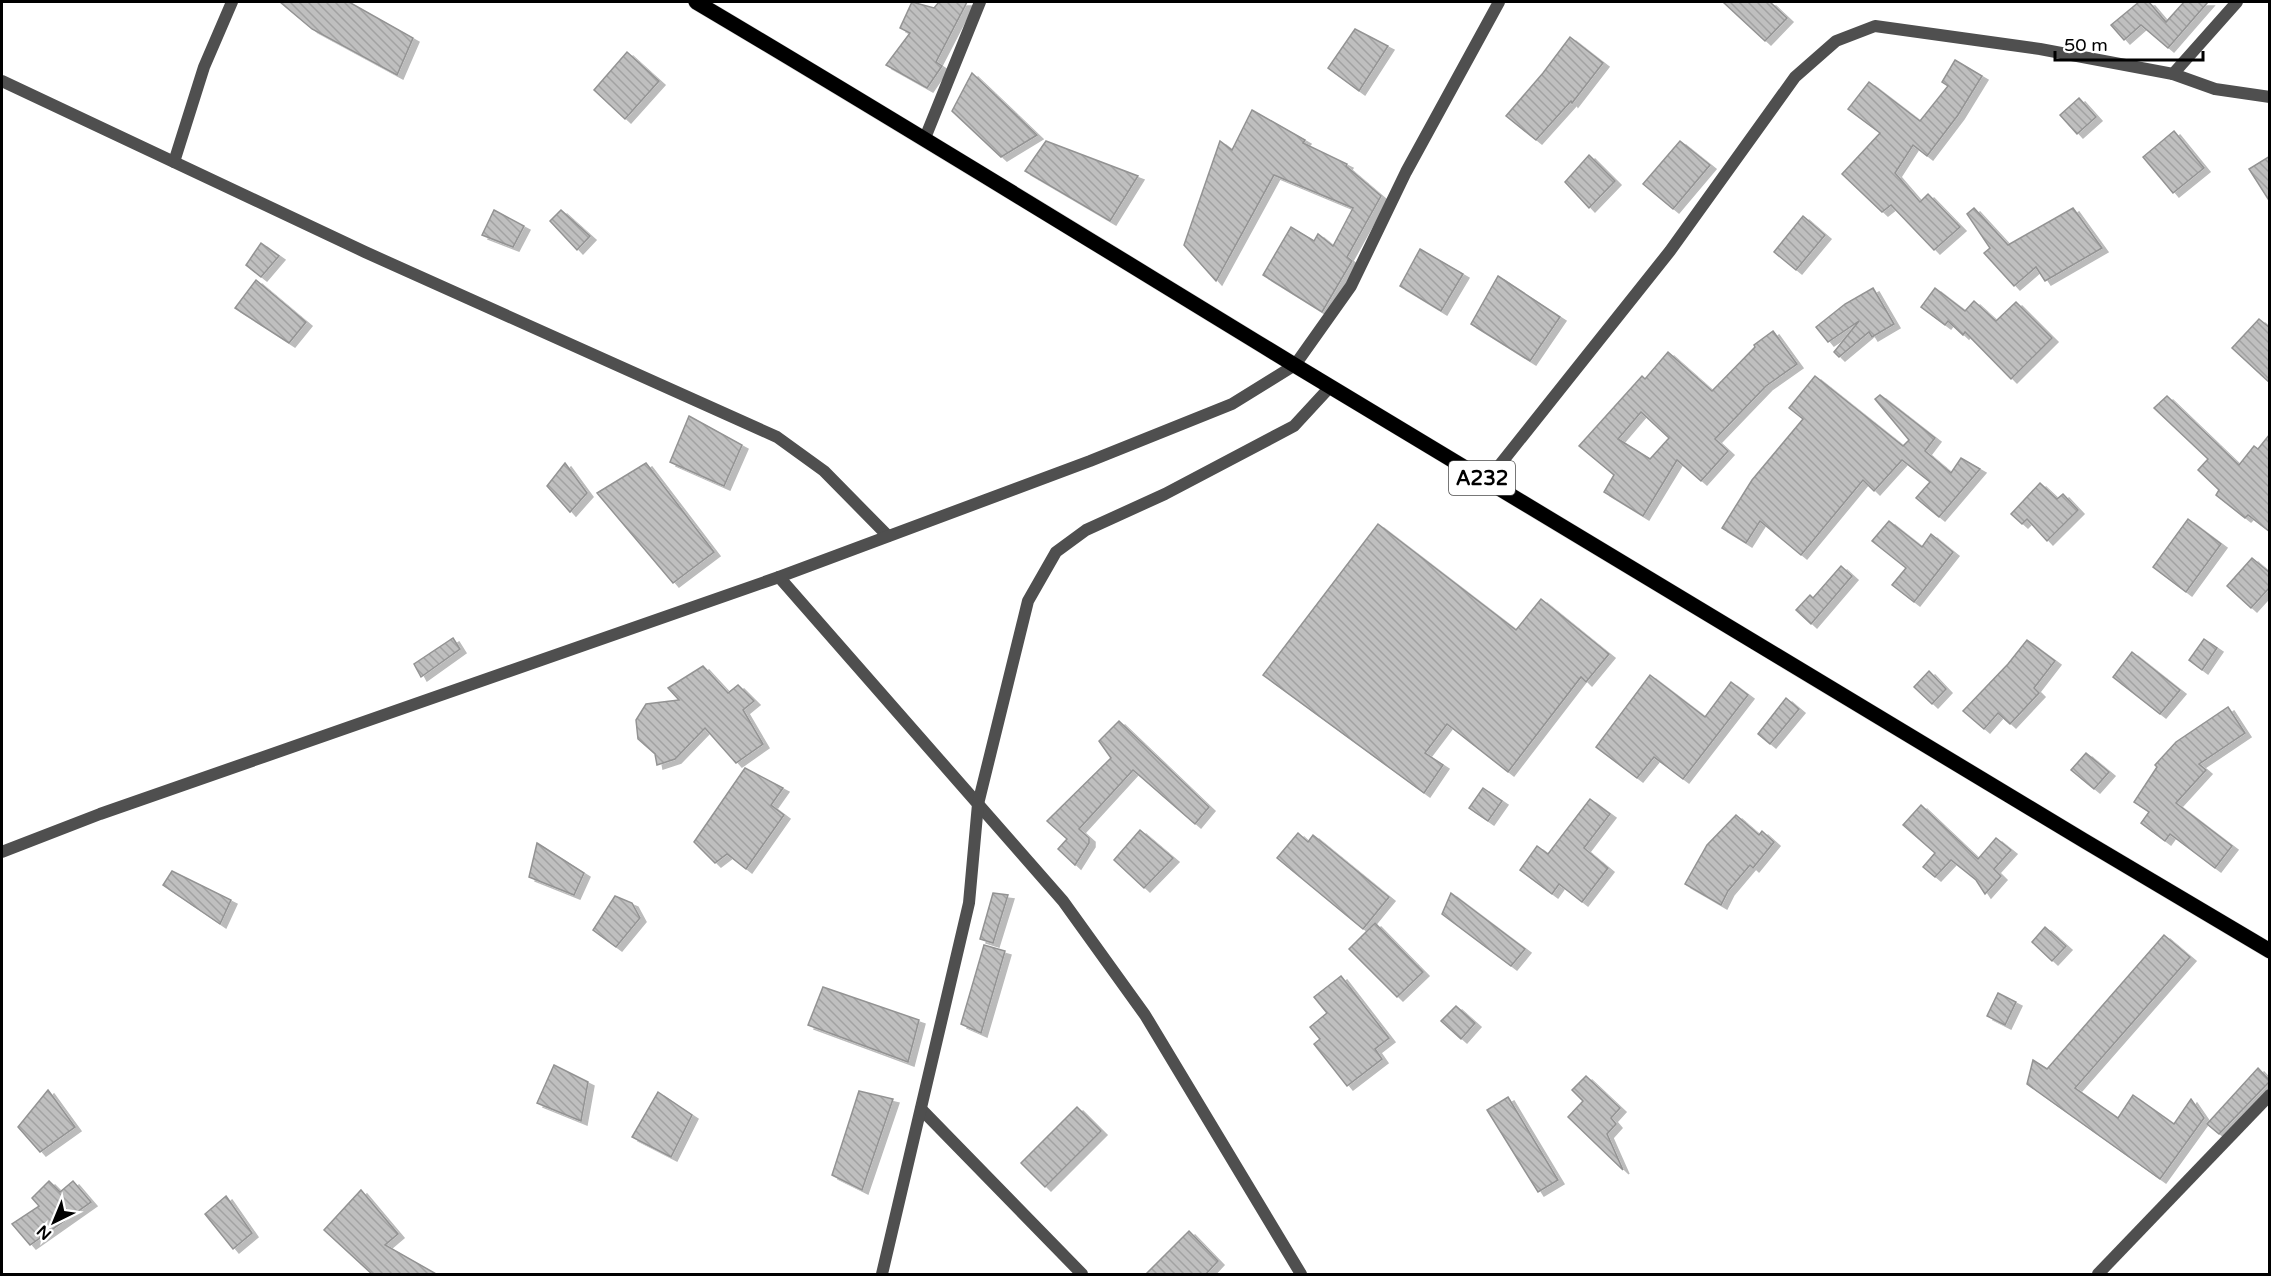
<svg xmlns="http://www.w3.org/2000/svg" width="2271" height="1276" viewBox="0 0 2271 1276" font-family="'Varela Round',sans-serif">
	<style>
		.building { fill: url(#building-back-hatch); stroke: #939393; stroke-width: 1.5; fill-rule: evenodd; filter: url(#shadow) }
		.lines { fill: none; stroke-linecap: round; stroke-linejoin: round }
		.primary-casing { stroke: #dbdbdb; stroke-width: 16 }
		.minor { stroke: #4f4f4f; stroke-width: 12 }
		.tertiary { stroke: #4f4f4f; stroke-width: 12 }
		.primary { stroke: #000; stroke-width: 15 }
		.labels { text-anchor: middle; stroke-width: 4.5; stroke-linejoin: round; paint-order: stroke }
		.shield { fill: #fff; stroke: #4c4c4c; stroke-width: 1.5 }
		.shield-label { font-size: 20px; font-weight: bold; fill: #000 }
	</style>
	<defs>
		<pattern id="building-back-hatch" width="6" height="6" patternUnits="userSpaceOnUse" patternTransform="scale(1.5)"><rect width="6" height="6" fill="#bfbfbf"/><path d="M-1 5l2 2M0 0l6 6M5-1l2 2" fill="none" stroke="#a2a2a2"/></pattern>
		<filter id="shadow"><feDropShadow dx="6" dy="4" stdDeviation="0" flood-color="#0004"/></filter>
	</defs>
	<rect width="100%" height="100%" fill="#fff"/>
	<!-- building -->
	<g class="building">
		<polygon points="280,2 349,2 413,38 397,75 312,29"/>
		<polygon points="912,2 934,8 939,2 967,2 936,62 942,66 927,88 886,65 910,33 900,28"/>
		<polygon points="1723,2 1770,2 1787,18 1765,41"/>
		<polygon points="2139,2 2149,2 2166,22 2184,2 2208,2 2168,48 2141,25 2124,40 2111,25"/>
		<polygon points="1355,29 1388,46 1359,91 1328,68"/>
		<polygon points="1570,37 1603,63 1572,103 1571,101 1536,140 1506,116 1543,73"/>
		<polygon points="627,52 659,81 625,119 594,90"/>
		<polygon points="1955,60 1982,76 1958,115 1927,156 1913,145 1895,173 1920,202 1928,194 1960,227 1934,250 1891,205 1882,212 1842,174 1880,133 1848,109 1869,82 1920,121 1948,86 1942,82"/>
		<polygon points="972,73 1037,135 1001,157 952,111"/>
		<polygon points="2079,98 2096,117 2077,134 2060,115"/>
		<polygon points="1252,110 1305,140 1303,143 1347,164 1346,166 1381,196 1347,257 1352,261 1322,312 1263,275 1291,227 1314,241 1318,234 1333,246 1353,208 1274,175 1216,281 1184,245 1220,141 1232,150"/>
		<polygon points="2174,131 2204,168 2173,193 2143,157"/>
		<polygon points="1046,141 1138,176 1110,221 1025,171"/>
		<polygon points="1680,141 1710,165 1673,209 1643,184"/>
		<polygon points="1589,155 1615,181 1589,208 1565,182"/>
		<polygon points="2270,156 2270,202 2249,169"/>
		<polygon points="1974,208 2008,245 2073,208 2102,248 2045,281 2036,267 2014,286 1984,253 1990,248 1967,214"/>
		<polygon points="494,210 524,226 513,247 482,235"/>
		<polygon points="561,210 590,236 577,250 550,221"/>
		<polygon points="1803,216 1825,235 1796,270 1774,252"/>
		<polygon points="261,243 279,256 261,277 246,265"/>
		<polygon points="1420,249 1463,274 1441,311 1400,286"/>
		<polygon points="1498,276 1560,317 1530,361 1471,324"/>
		<polygon points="256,280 306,322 289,343 235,308"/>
		<polygon points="1873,288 1894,324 1872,337 1869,332 1839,357 1834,352 1859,321 1828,342 1816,327 1845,304"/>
		<polygon points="1935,288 1965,311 1974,301 1996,321 2016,302 2052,338 2011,379 1965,332 1963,335 1948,321 1945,325 1921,307"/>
		<polygon points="2259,319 2270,328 2270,383 2232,348"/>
		<path d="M 1773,331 L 1797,364 L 1766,386 L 1715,439 L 1728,451 L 1701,481 L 1677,460 L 1643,516 L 1604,492 L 1614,475 L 1579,446 L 1642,376 L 1645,379 L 1668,352 L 1712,391 L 1755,347 L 1754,345 ZM 1641,412 L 1669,438 L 1650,459 L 1618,439 Z"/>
		<polygon points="1815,376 1903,446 1909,440 1875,399 1880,395 1935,438 1925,451 1951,473 1961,458 1980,469 1939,517 1916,498 1930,482 1902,460 1874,491 1863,480 1801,555 1760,521 1746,543 1722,528 1752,480 1803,419 1789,408"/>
		<polygon points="2167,396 2239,465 2254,446 2258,449 2270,434 2270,532 2248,515 2245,518 2216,495 2219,490 2198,470 2208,459 2154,408"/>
		<polygon points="689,416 742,445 724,486 670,462"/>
		<polygon points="565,463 587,493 570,512 547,486"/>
		<polygon points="646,463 714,552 673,583 597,493"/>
		<polygon points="2040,483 2057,499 2063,494 2078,510 2047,541 2027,519 2022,524 2011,514"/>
		<polygon points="2188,519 2221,544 2186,592 2153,567"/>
		<polygon points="1889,521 1922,547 1931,534 1953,552 1914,602 1892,585 1906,568 1872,541"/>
		<polygon points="1378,524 1516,630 1541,599 1609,654 1586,682 1581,677 1508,772 1447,724 1425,753 1443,765 1424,793 1263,675"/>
		<polygon points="2252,558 2270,573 2270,587 2251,608 2227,586"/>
		<polygon points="1841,566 1852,576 1811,624 1796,610 1810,595 1813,598"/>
		<polygon points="453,638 460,649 421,677 414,664"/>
		<polygon points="2204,639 2217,648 2202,670 2189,660"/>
		<polygon points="2027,640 2055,661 2034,688 2039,693 2010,724 1998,713 1984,729 1963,711 2008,664"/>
		<polygon points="2132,652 2180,690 2160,714 2113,677"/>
		<polygon points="703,666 728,693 738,685 754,701 743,710 763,744 736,763 705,728 675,759 657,765 655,754 638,739 636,720 646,704 679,700 668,688"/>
		<polygon points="1929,671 1946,689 1932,704 1914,687"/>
		<polygon points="1650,675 1705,717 1731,682 1748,695 1683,779 1654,757 1637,778 1596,747"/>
		<polygon points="1786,698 1799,709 1770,744 1758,734"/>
		<polygon points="2228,707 2245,733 2199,764 2206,770 2176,803 2232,846 2215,868 2170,834 2165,841 2141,823 2149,812 2134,802 2157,767 2155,765 2176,742"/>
		<polygon points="1119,721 1209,807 1195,824 1133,770 1079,829 1089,838 1089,843 1075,865 1058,849 1067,839 1047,821 1111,758 1099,741"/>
		<polygon points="2086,753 2109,772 2094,789 2071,770"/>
		<polygon points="745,768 783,788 771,805 784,815 746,869 727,854 715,863 694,842"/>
		<polygon points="1483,788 1502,801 1488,821 1469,808"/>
		<polygon points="1590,799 1610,814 1584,848 1608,868 1582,902 1559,884 1552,894 1520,870 1537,846 1548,854"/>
		<polygon points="1921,805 1978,859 1996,838 2011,850 1994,869 2001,876 1985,894 1976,880 1951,860 1935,877 1923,867 1935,853 1903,825"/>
		<polygon points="1736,815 1759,835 1762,831 1774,842 1753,868 1750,865 1728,891 1721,905 1685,884 1707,845"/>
		<polygon points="1140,830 1173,858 1144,888 1114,860"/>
		<polygon points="1298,833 1308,842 1313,835 1389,897 1363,929 1277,858"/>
		<polygon points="537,843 584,873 574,895 529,877"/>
		<polygon points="172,871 231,900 220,924 163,885"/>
		<polygon points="993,893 1008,895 993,943 980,939"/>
		<polygon points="1451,893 1525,949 1511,966 1442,914"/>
		<polygon points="615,896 632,903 640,918 616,947 593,930"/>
		<polygon points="1375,923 1423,972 1397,997 1349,949"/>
		<polygon points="2045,927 2066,946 2052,961 2032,942"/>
		<polygon points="2164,935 2190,957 2075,1088 2118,1118 2133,1095 2174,1124 2191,1099 2204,1118 2160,1179 2027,1084 2033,1060 2047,1069"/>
		<polygon points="984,945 1005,951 981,1033 961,1024"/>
		<polygon points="1341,976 1389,1038 1375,1049 1382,1059 1347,1086 1314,1044 1320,1039 1310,1027 1327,1013 1314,997"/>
		<polygon points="823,987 919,1020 908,1062 808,1025"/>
		<polygon points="1998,993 2016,1002 2005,1025 1987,1016"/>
		<polygon points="1456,1006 1475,1023 1461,1039 1441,1021"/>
		<polygon points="554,1065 588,1082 581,1121 537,1103"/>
		<polygon points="2258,1068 2270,1081 2219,1134 2207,1124"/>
		<polygon points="1586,1076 1620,1108 1611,1118 1616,1124 1607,1134 1623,1170 1568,1117 1583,1101 1572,1090"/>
		<polygon points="48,1090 75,1127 40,1152 18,1127"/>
		<polygon points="859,1091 893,1099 862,1190 832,1175"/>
		<polygon points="658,1092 692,1115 671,1157 632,1137"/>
		<polygon points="1508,1097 1558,1180 1538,1192 1487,1110"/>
		<polygon points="1077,1107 1101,1131 1045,1187 1021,1163"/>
		<polygon points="49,1181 60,1192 73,1181 91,1202 30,1245 12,1224 39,1206 32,1198"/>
		<polygon points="361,1190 398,1234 385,1245 438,1275 373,1275 324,1230"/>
		<polygon points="226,1196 252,1233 233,1249 205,1214"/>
		<polygon points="1189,1231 1218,1261 1205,1275 1145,1275"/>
	</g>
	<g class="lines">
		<!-- primary casing -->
		<g class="primary-casing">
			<path id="primary" d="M 696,2 C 897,121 1096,244 1296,366 C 1619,563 1944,758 2270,951"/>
		</g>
		<!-- minor -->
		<g class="minor">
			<polyline points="2173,74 2237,2"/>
			<polyline points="2,81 365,252 777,437 824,471 888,536"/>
			<polyline points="925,138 980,2"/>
			<polyline points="174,162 204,67 232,2"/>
			<polyline points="1487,481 1670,251 1795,77 1836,41 1875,26 2040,49 2173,74 2215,89 2270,97"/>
			<polyline points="779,577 1063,901 1145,1015 1301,1274"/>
			<polyline points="921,1109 1082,1274"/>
			<polyline points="882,1274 969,903 978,804 1028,601 1056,552 1086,530 1165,494 1294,426 1330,387"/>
			<polyline points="2098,1274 2270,1095"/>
		</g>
		<!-- tertiary -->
		<polyline class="tertiary" points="2,852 100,814 779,577 1090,461 1232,404 1295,365 1351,286 1406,172 1499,2"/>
		<!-- primary -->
		<use href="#primary" class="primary"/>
	</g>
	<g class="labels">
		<!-- shield labels -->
		<rect class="shield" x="1449" y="461" width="66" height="34" rx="4.5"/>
		<g class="shield-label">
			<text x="1482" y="485">A232</text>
		</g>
	</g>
	<!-- border -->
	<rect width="2271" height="1276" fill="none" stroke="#000000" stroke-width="6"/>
	<!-- north arrow -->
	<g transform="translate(54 1222) rotate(223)" stroke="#ffffff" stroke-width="4.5" paint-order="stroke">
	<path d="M0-4.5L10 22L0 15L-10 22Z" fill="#000000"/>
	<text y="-9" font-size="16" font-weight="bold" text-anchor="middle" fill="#000000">N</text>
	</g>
	<!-- scale -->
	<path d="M2055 51v9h148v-9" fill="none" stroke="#000000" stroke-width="3"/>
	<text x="2064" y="51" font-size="18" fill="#000000" stroke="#ffffff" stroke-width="4.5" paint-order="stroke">50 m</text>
</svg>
